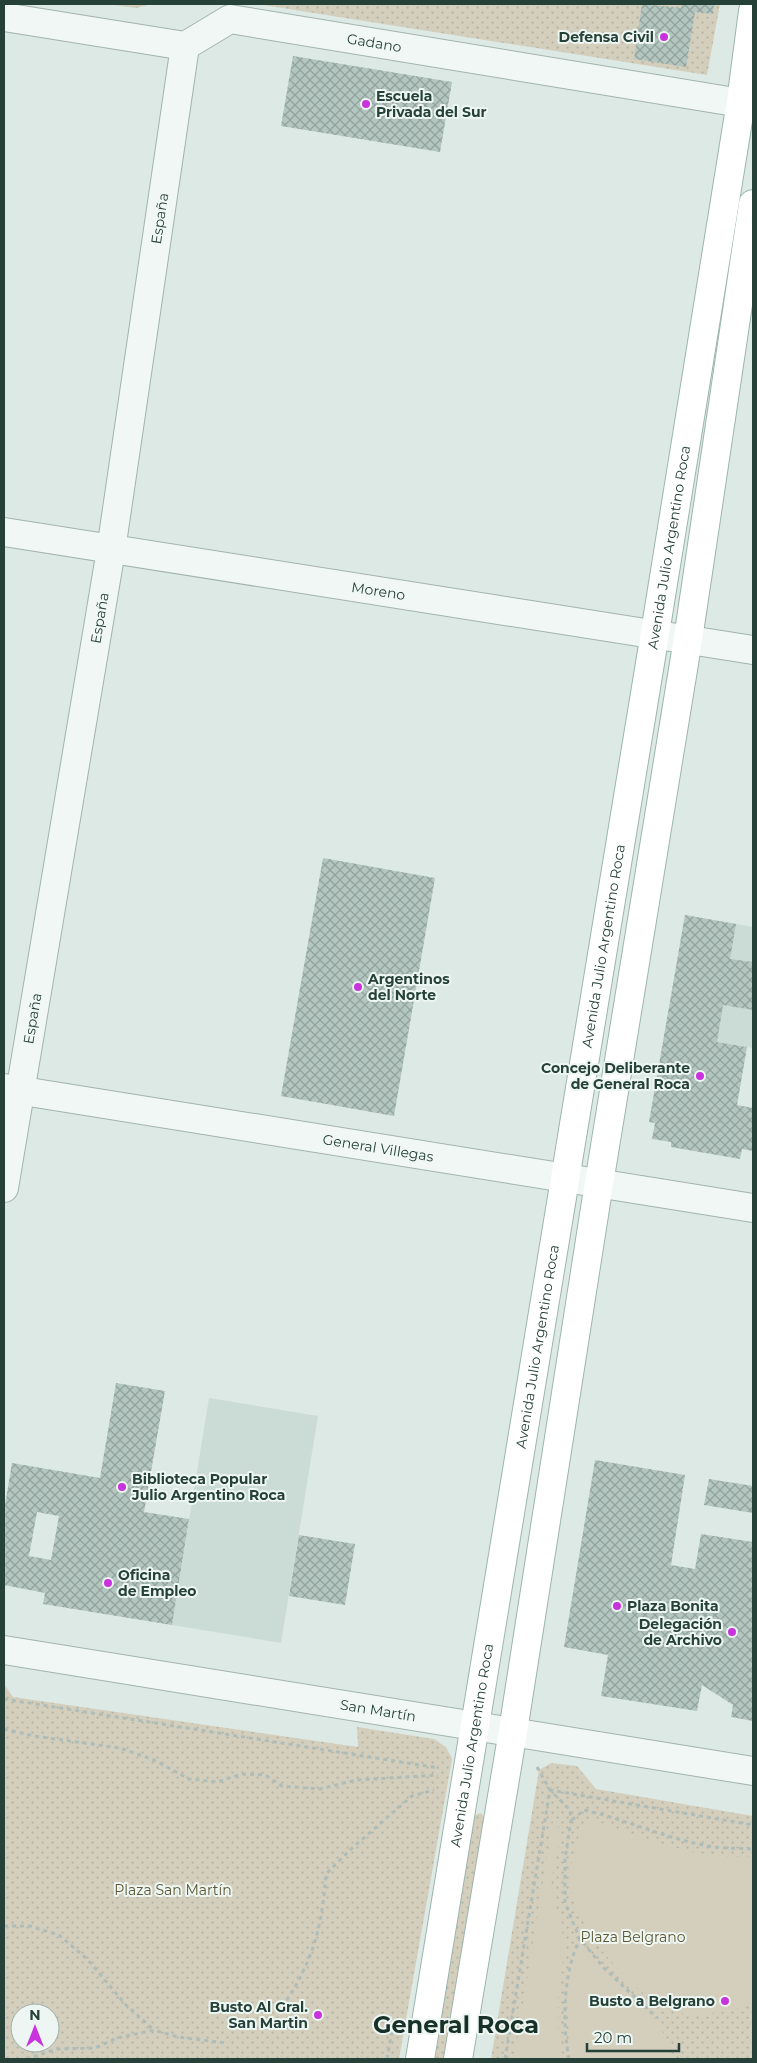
<svg xmlns="http://www.w3.org/2000/svg" width="757" height="2063" viewBox="0 0 757 2063" font-family="Montserrat,sans-serif">
	<style>
		.built { fill: #cbdbd5 }
		.grass { fill: url(#grass-dots); fill-rule: evenodd }
		.garden { fill: #d4cfbd }
		.building { fill: url(#building-cross-hatch); fill-rule: evenodd }
		.lines { fill: none; stroke-linecap: round; stroke-linejoin: round }
		.minor-casing { stroke: #a2b3ad; stroke-width: 30 }
		.primary-casing { stroke: #9bb6ac; stroke-width: 30 }
		.path { stroke: #afbdb9; stroke-width: 3; stroke-dasharray: 4 4; stroke-linecap: butt }
		.minor { stroke: #f0f7f5; stroke-width: 28 }
		.primary { stroke: #fff; stroke-width: 28 }
		.poi-dot { fill: #c833dd; stroke: #edf6f2; stroke-width: 2 }
		.labels { text-anchor: middle; stroke-width: 4; stroke-linejoin: round; paint-order: stroke }
		.poi-label { font-size: 14px; font-weight: bold; fill: #254138; stroke: #edf6f2; text-anchor: end }
		.street-label { font-size: 14px; fill: #254138; stroke: #edf6f2 }
		.park-label { font-size: 14px; fill: #5e5731; stroke: #edf6f2 }
		.town-label { font-size: 24px; font-weight: bold; fill: #173129; stroke: #edf6f2 }
	</style>
	<defs>
		<pattern id="grass-dots" width="8" height="8" patternUnits="userSpaceOnUse" patternTransform="scale(1.25)"><rect width="8" height="8" fill="#d4cfbd"/><path d="M2 2h.1M6 6h.1" fill="none" stroke="#b6b3a3" stroke-width="1.8" stroke-linecap="round"/></pattern>
		<pattern id="building-cross-hatch" width="8" height="8" patternUnits="userSpaceOnUse" patternTransform="scale(1.25)"><rect width="8" height="8" fill="#b4c6c0"/><path d="M0 0l8 8M0 8l8-8" fill="none" stroke="#92a29d"/></pattern>
	</defs>
	<rect width="100%" height="100%" fill="#dde9e4"/>
	<!-- built -->
	<g class="built">
		<polygon points="685,915 753,927 753,1048 665,1033"/>
		<polygon points="209,1398 318,1416 281,1643 172,1625"/>
	</g>
	<!-- grass -->
	<g class="grass">
		<polygon points="107,4 152,4 136,8"/>
		<polygon points="257,4 720,4 707,75"/>
		<path d="M 4,1684 L 13,1697 L 358,1747 L 357,1727 L 434,1739 L 446,1747 L 452,1759 L 399,2059 L 4,2059 ZM 20,2013 L 50,2013 L 50,2043 L 20,2043 Z"/>
		<polygon points="551,1763 577,1766 596,1789 753,1816 753,2059 491,2059 539,1770"/>
		<polygon points="481,1813 485,1818 447,2059 435,2059 473,1816"/>
	</g>
	<!-- garden -->
	<g class="garden">
		<path d="M 591,1819 C 643,1839 697,1860 753,1857 L 753,2004 C 746,2004 739,2008 731,2010 C 715,2013 694,2016 678,2012 C 640,2003 588,1940 575,1904 C 568,1886 570,1862 576,1844 C 580,1834 582,1825 591,1819 Z"/>
		<polygon points="553,1821 560,1830 559,1844 551,1881 565,1945 558,1998 558,2028 563,2059 514,2059"/>
		<path d="M 579,1947 C 608,1982 667,2011 671,2059 L 571,2059 L 566,1985 L 571,1951 Z"/>
	</g>
	<!-- building -->
	<g class="building">
		<polygon points="642,4 681,8 681,4 714,4 713,14 695,12 686,67 634,59"/>
		<polygon points="293,56 452,82 440,152 281,126"/>
		<polygon points="323,858 435,878 394,1116 281,1096"/>
		<polygon points="685,915 736,924 730,959 753,962 753,1010 723,1005 717,1042 747,1047 737,1105 753,1108 753,1151 742,1149 740,1159 671,1147 671,1142 652,1139 655,1123 649,1122"/>
		<path d="M 116,1383 L 165,1391 L 144,1512 L 189,1519 L 172,1625 L 43,1604 L 45,1593 L 4,1585 L 4,1511 L 12,1463 L 100,1478 ZM 37,1512 L 59,1516 L 51,1560 L 29,1556 Z"/>
		<polygon points="595,1460 685,1475 671,1565 695,1569 701,1534 753,1542 753,1721 731,1717 733,1705 702,1685 697,1711 601,1696 608,1655 564,1647"/>
		<polygon points="709,1479 753,1486 753,1513 704,1505"/>
		<polygon points="299,1535 355,1544 345,1605 289,1596"/>
	</g>
	<g class="lines">
		<!-- minor casing -->
		<g class="minor-casing">
			<g id="minor">
				<path id="s1" d="M 4,17 L 185,46 L 230,19 L 753,105"/>
				<path id="s2" d="M 4,532 L 753,650"/>
				<path id="s3" d="M 4,1088 L 753,1208"/>
				<path id="s4" d="M 4,1188 L 111,550 L 185,46"/>
				<path id="s5" d="M 4,1650 L 753,1771"/>
			</g>
		</g>
		<!-- primary casing -->
		<g class="primary-casing">
			<g id="primary">
				<path id="s6" d="M 420,2059 L 655,633 L 741,102 L 753,11"/>
				<polyline points="458,2059 513,1731 599,1183 688,639 753,204"/>
			</g>
		</g>
		<!-- path -->
		<g class="path">
			<polyline points="4,1699 439,1768"/>
			<polyline points="4,1729 34,1736 120,1748 154,1760 189,1779 217,1782 242,1774 265,1775 282,1786 320,1789 356,1780 438,1775"/>
			<polyline points="537,1767 550,1790 570,1810 571,1820 565,1859 565,1903 580,1939 604,1968 657,2018"/>
			<path d="M 572,1820 L 584,1810 C 624,1819 662,1837 703,1845 C 719,1849 737,1848 753,1849"/>
			<polyline points="4,1926 30,1926 59,1935 87,1959 126,2005 154,2030"/>
			<path d="M 282,2007 C 313,1962 322,1928 326,1874 L 351,1849 L 412,1796 L 434,1790"/>
			<polyline points="26,2059 57,2049 95,2048 117,2038 154,2030 178,2037 226,2043"/>
			<polyline points="387,2059 394,2020"/>
			<polyline points="505,2059 550,1790 753,1825"/>
			<path d="M 569,2059 C 562,2023 563,1972 580,1939"/>
		</g>
		<!-- minor -->
		<use href="#minor" class="minor"/>
		<!-- primary -->
		<use href="#primary" class="primary"/>
	</g>
	<!-- markers -->
	<g class="poi-dot">
		<circle cx="664" cy="37" r="5"/>
		<circle cx="366" cy="104" r="5"/>
		<circle cx="358" cy="987" r="5"/>
		<circle cx="700" cy="1076" r="5"/>
		<circle cx="122" cy="1487" r="5"/>
		<circle cx="108" cy="1583" r="5"/>
		<circle cx="617" cy="1606" r="5"/>
		<circle cx="732" cy="1632" r="5"/>
		<circle cx="725" cy="2001" r="5"/>
		<circle cx="318" cy="2015" r="5"/>
	</g>
	<g class="labels">
		<!-- poi labels -->
		<g class="poi-label">
			<text x="654" y="42">Defensa Civil</text>
			<text x="376" y="101" text-anchor="start">Escuela<tspan x="376" dy="16">Privada del Sur</tspan></text>
			<text x="368" y="984" text-anchor="start">Argentinos<tspan x="368" dy="16">del Norte</tspan></text>
			<text x="690" y="1073">Concejo Deliberante<tspan x="690" dy="16">de General Roca</tspan></text>
			<text x="132" y="1484" text-anchor="start">Biblioteca Popular<tspan x="132" dy="16">Julio Argentino Roca</tspan></text>
			<text x="118" y="1580" text-anchor="start">Oficina<tspan x="118" dy="16">de Empleo</tspan></text>
			<text x="627" y="1611" text-anchor="start">Plaza Bonita</text>
			<text x="722" y="1629">Delegación<tspan x="722" dy="16">de Archivo</tspan></text>
			<text x="715" y="2006">Busto a Belgrano</text>
			<text x="308" y="2012">Busto Al Gral.<tspan x="308" dy="16">San Martin</tspan></text>
		</g>
		<!-- street labels -->
		<g class="street-label">
			<text dy="5" stroke="none"><textPath href="#s1" startOffset="382">Gadano</textPath></text>
			<text dy="5" stroke="none"><textPath href="#s4" startOffset="982">España</textPath></text>
			<text dy="5" stroke="none"><textPath href="#s6" startOffset="1532">Avenida Julio Argentino Roca</textPath></text>
			<text dy="5" stroke="none"><textPath href="#s2" startOffset="379">Moreno</textPath></text>
			<text dy="5" stroke="none"><textPath href="#s4" startOffset="578">España</textPath></text>
			<text dy="5" stroke="none"><textPath href="#s6" startOffset="1128">Avenida Julio Argentino Roca</textPath></text>
			<text dy="5" stroke="none"><textPath href="#s4" startOffset="172">España</textPath></text>
			<text dy="5" stroke="none"><textPath href="#s3" startOffset="379">General Villegas</textPath></text>
			<text dy="5" stroke="none"><textPath href="#s6" startOffset="722">Avenida Julio Argentino Roca</textPath></text>
			<text dy="5" stroke="none"><textPath href="#s5" startOffset="379">San Martín</textPath></text>
			<text dy="5" stroke="none"><textPath href="#s6" startOffset="318">Avenida Julio Argentino Roca</textPath></text>
		</g>
		<!-- park labels -->
		<g class="park-label">
			<text x="173" y="1895">Plaza San Martín</text>
			<text x="633" y="1942">Plaza Belgrano</text>
		</g>
		<!-- town labels -->
		<g class="town-label">
			<text x="456" y="2033">General Roca</text>
		</g>
	</g>
	<!-- border -->
	<rect width="757" height="2063" fill="none" stroke="#254138" stroke-width="10"/>
	<!-- north arrow -->
	<g transform="translate(35 2028)"><circle r="24" fill="#edf6f2" stroke="#9daea8"/>
	<path d="M0-4L9 19L0 12L-9 19Z" fill="#c833dd"/>
	<text y="-8" font-size="14" font-weight="bold" text-anchor="middle" fill="#254138">N</text>
	</g>
	<!-- scale -->
	<path d="M587 2043v8h92v-8" fill="none" stroke="#254138" stroke-width="2.5"/>
	<text x="594" y="2043" font-size="15" fill="#254138" stroke="#edf6f2" stroke-width="4" paint-order="stroke">20 m</text>
</svg>
